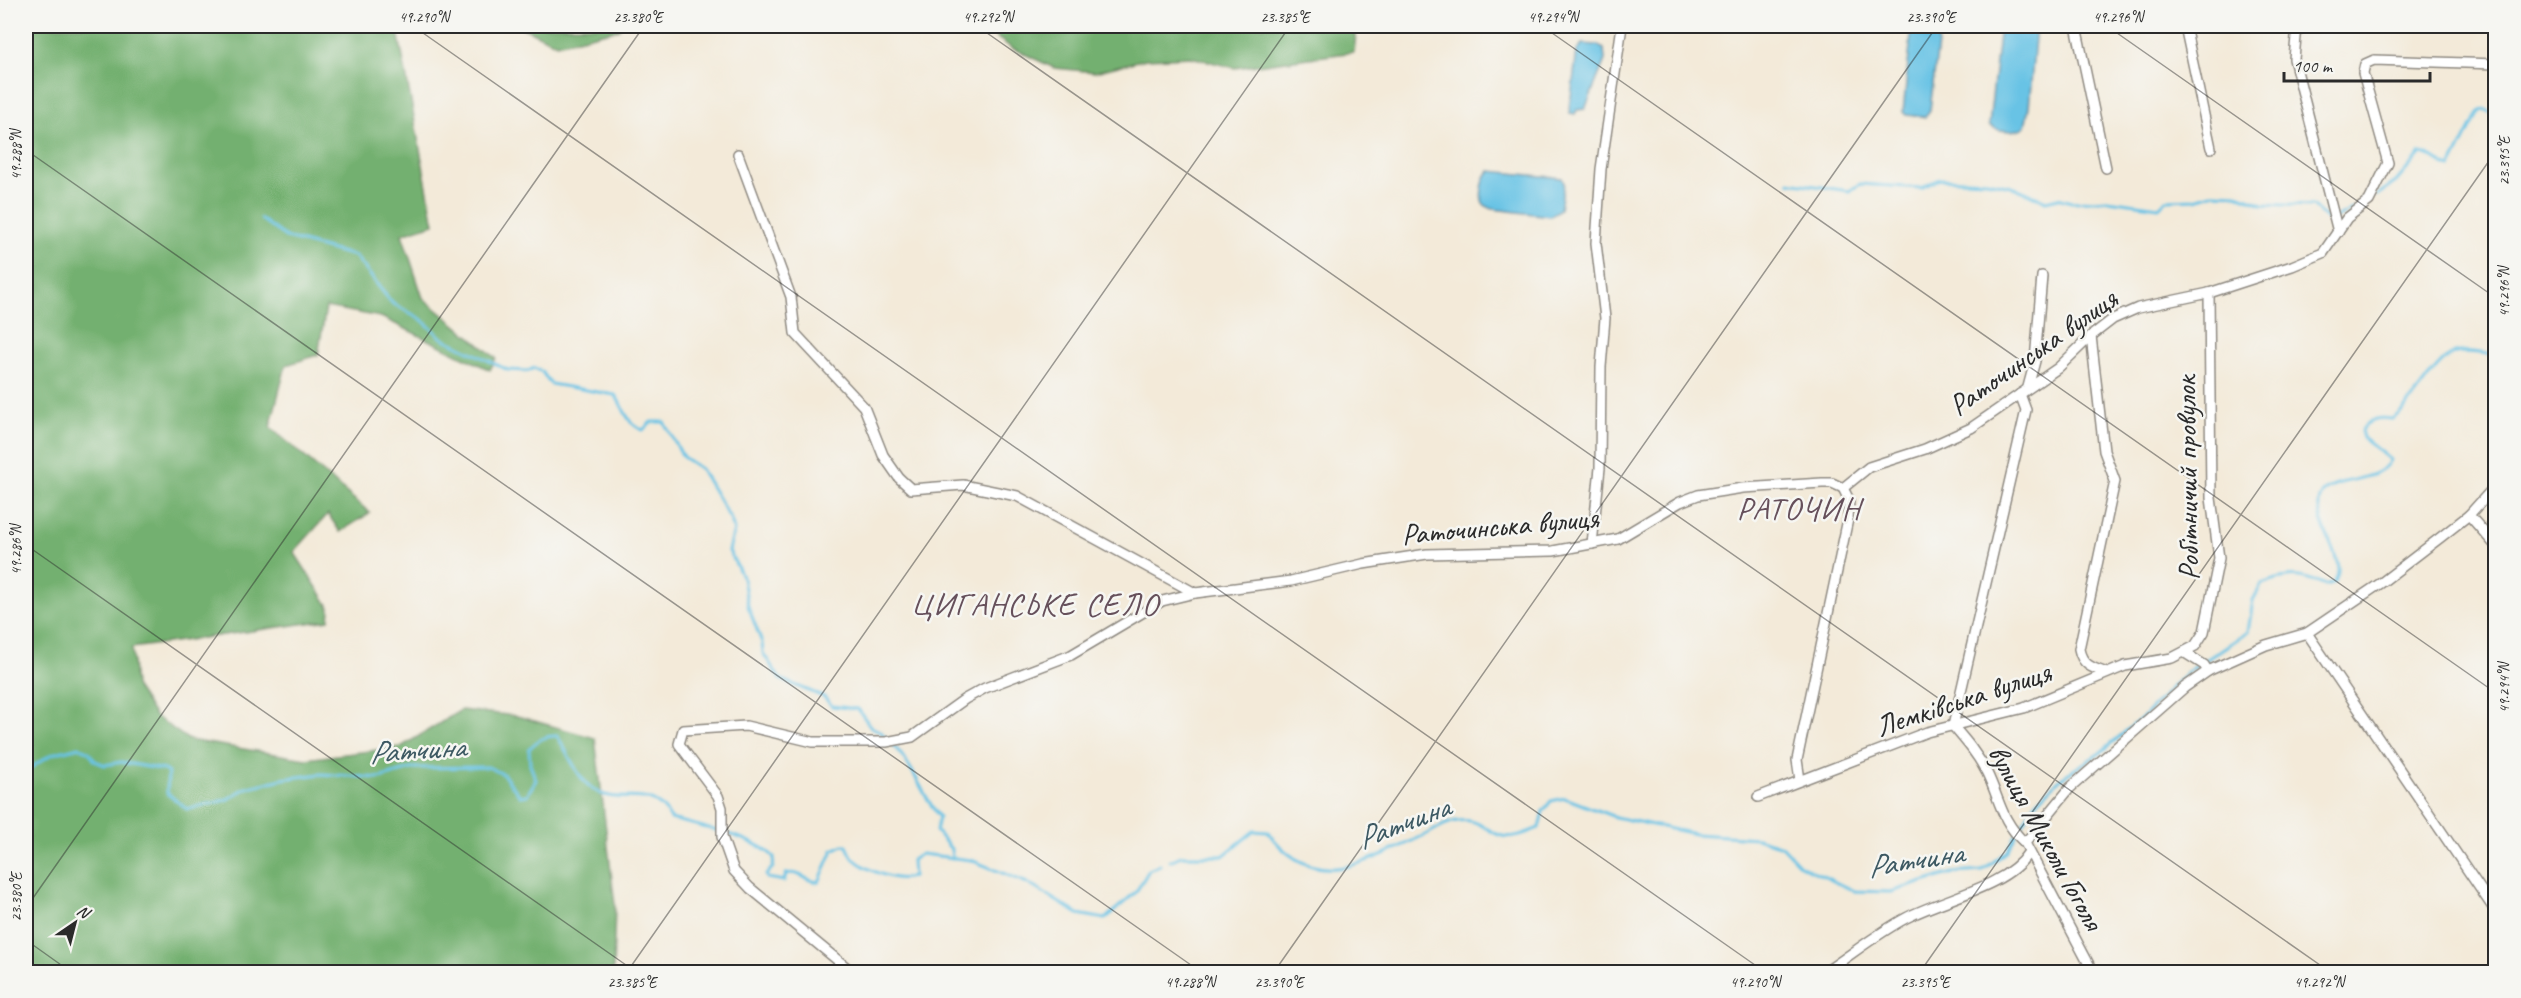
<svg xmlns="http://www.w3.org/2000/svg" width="2521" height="998" viewBox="0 0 2521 998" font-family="Caveat,sans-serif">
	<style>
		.forest { fill: #73b070; stroke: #4f6e4e; stroke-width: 1.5 }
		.water { fill: #67c3e5; stroke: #497788; stroke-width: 1.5 }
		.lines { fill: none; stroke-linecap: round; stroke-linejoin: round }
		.stream { stroke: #67c3e5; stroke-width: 3 }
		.minor-casing { stroke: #8f8a82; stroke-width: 12 }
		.minor { stroke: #fff; stroke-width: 9 }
		.ticks { fill: none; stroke: #2b2b2b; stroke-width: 1.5; stroke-opacity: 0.45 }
		.labels { text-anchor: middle; stroke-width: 5; stroke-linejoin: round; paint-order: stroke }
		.street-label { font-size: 30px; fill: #2b2b2b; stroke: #f6f6f2 }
		.neighbourhood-label { font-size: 32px; letter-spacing: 1.5px; fill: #66505b; stroke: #f6f6f2 }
		.water-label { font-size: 32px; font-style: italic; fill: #3d5963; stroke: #f6f6f2 }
		.neatline { fill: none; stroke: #2b2b2b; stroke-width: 2 }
		.ticks-label { font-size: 15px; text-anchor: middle; fill: #2b2b2b }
	</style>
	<rect width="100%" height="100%" fill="#f6f6f2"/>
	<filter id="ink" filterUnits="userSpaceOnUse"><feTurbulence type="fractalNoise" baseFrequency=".0167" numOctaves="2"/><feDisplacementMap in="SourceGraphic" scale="12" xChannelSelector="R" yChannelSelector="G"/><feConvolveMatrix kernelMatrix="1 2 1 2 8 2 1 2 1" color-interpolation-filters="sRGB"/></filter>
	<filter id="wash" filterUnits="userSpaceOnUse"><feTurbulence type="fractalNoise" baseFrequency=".008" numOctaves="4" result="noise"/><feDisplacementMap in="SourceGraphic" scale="24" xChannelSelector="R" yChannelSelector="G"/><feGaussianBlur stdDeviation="1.35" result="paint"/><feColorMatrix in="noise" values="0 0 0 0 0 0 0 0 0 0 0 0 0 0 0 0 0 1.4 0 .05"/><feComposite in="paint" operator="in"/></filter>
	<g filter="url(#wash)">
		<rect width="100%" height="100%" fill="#f3ead9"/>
		<!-- forest -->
		<g class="forest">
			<polygon points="26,26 397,26 434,224 402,234 423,298 496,358 490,370 381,317 326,307 318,355 286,365 270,427 370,513 340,532 328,514 294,552 330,608 329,620 132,648 135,686 155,716 189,740 306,759 401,747 461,710 517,716 595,738 615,905 613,972 26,972"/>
			<polygon points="519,26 621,26 619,29 557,44"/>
			<polygon points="980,26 1357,26 1354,52 1235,68 1191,57 1146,59 1095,72 1054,68 1012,48"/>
		</g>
		<!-- water -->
		<g class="water">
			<polygon points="1912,26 1940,26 1930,110 1925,117 1906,115 1903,112"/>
			<path d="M 2000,26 L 2036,26 L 2029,107 L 2025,126 C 2016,133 1998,132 1989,125 Z"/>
			<polygon points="1582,44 1597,45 1604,49 1605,60 1585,109 1577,110 1575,114 1569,113 1577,51"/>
			<path d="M 1490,171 L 1562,178 L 1564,182 L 1560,209 L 1550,216 L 1493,209 C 1492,209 1484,205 1484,204 C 1478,197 1484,174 1490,171 Z"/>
		</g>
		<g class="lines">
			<!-- stream -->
			<g class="stream">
				<polyline points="1789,182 1849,191 1860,184 1921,188 1940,179 1987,181 2011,186 2046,201 2058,198 2072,202 2108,200 2159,207 2166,200 2195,199 2215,193 2237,194 2263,204 2313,206 2327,219 2338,217 2352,209"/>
				<path d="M 2377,195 L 2396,182 L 2421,153 C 2434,155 2439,165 2451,167 L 2479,112 L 2484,109 L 2496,116"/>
				<path d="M 261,219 L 287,238 L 355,256 L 392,303 L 421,319 L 442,338 L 508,370 L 528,371 L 534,368 L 542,372 L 551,384 L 615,395 C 625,408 626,424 643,430 L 651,422 L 664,422 L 683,457 L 701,469 L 731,520 L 734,530 L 729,551 L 743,578 L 748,606 L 762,643 L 763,653 L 780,679 L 824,697 L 832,706 L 858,709 L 871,727 L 880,731 L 887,739"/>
				<path d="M 892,744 C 913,765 922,794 939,817 L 936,831 L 951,849 L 952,858"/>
				<path d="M 26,771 L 52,754 L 79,747 L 89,752 L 95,761 L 105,765 L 121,762 L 164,770 L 168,773 L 167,793 L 187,809 L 226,800 L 246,788 L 282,779 L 321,774 L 379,778 L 414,768 L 488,767 L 503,774 L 520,796 L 527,795 L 536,780 L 530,765 L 529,749 C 537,740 545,735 557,736 C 569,753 576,777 593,789 C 620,809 650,781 671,819 C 700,827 753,836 774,857 L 773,867 L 766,875 L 767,878 L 784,881 L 786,874 C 799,870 806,882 819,882 L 833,850 L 843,845 L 847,846 C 849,850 851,856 854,859 C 866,870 899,884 913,876 L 912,860 L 921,854 L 971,860 L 1027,883 L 1078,914 L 1105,919 L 1136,892 L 1149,870 L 1160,865"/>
				<path d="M 1170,861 L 1181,856 L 1223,856 L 1254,831 L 1268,832 C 1315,897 1369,860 1427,834 C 1436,829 1447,822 1457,821 C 1478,818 1482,828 1499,835 C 1511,840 1527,833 1539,828 L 1543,811 L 1551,801 L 1565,798 L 1615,817 L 1695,834 L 1757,838 L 1782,846 L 1800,865 L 1854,891 L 1891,892 L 1953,873 L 1982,871 L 2006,852 L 2034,805 L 2061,778 L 2100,753 L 2143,717 L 2186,673 L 2248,632 L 2253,600 L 2262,584 C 2289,574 2299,574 2326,585 L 2335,582 C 2336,578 2339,572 2338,568 C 2337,542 2294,496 2340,483 C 2355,479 2383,476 2390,460 L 2363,438 L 2361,431 C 2370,418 2378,417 2392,419 C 2415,404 2431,365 2453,354 C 2463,349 2484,354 2496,355"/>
			</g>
		</g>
	</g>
	<g filter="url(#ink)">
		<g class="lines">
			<!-- minor casing -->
			<g class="minor-casing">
				<g id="minor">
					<polyline points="2076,26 2106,168"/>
					<polyline points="2185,26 2211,148"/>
					<polyline points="2297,26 2294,59 2338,232"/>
					<polyline points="738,154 791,297 795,333 864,407 883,455 899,478 911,489 963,485 1017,496 1195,593"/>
					<path d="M 2091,336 L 2104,451 L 2115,481 L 2079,649 C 2082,665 2092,668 2107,673"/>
					<polyline points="2028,387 2035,361 2042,276"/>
					<path d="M 2020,394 L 2026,410 L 1953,726 C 1966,741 1978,755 1987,773 C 2000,800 2001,821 2025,843 L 2093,972"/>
					<polyline points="2469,515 2496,546"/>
					<polyline points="1592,544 1600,468 1601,367 1605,318 1596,243 1601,169 1622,26"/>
					<polyline points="2307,633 2496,912"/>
					<polyline points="2185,653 2204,665 2208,671"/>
					<polyline points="1800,780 1797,760 1848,519 1849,500 1843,488"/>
					<polyline points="1758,797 1927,732 2024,708 2125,666 2172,658 2195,646 2204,632 2219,558 2211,498 2209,293"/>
					<polyline points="2025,843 2070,788 2185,687 2208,671 2266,645 2307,633 2381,583 2441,537 2469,515 2496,485"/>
					<polyline points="852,972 750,888 734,871 722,837 722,808 718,796 679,744 683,730 746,726 813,742 886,742 912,737 965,699 985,688 1071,655 1162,601 1195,593 1291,581 1363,564 1427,554 1553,551 1618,539 1680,502 1698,495 1743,488 1822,483 1832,483 1843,488 1869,467 1925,449 1971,428 2058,368 2091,336 2113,319 2138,308 2209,293 2292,266 2323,253 2347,218 2369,201 2388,163 2363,73 2365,64 2374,60 2496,64"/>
					<path d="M 1825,972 C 1852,954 1878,933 1906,918 C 1941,899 2007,887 2028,853"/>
				</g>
			</g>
			<!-- minor -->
			<use href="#minor" class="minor"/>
		</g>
	</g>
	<!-- ticks -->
	<path class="ticks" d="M 413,26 L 1765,972M 977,26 L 2330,972M 1542,26 L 2496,693M 2107,26 L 2496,298M 26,150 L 1201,972M 26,545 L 636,972M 26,908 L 644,26M 26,940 L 71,972M 627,972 L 1290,26M 1274,972 L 1937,26M 1920,972 L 2496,151"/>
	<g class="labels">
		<!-- street labels -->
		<g class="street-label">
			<text transform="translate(2033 352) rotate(-35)" y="10">Раточинська вулиця</text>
			<text transform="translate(2187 478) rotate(-91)" y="10">Робітничий провулок</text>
			<text transform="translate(1500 526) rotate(-5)" y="10">Раточинська вулиця</text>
			<text transform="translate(1963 699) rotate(-18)" y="10">Лемківська вулиця</text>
			<text transform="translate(2046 837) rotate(61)" y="10">вулиця Миколи Гоголя</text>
		</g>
		<!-- neighbourhood labels -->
		<g class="neighbourhood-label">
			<text x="1799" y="519">РАТОЧИН</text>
			<text x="1035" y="615">ЦИГАНСЬКЕ СЕЛО</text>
		</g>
		<!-- water labels -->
		<g class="water-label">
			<text transform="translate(417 749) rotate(-4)" y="11">Ратчина</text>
			<text transform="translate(1403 822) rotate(-21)" y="11">Ратчина</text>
			<text transform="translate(1915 859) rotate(-9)" y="11">Ратчина</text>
		</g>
	</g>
	<!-- margin -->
	<rect width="2521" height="998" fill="none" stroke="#f6f6f2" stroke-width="66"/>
	<!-- north arrow -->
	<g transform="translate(75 923) rotate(35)" stroke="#f6f6f2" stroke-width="4.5" paint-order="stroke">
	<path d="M0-4.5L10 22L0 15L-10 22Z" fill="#2b2b2b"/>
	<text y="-9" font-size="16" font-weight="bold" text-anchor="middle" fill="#2b2b2b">N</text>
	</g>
	<!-- scale -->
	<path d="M2284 72v9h146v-9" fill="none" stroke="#2b2b2b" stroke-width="3"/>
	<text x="2293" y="72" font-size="18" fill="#2b2b2b" stroke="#f6f6f2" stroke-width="4.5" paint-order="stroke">100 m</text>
	<rect x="33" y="33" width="2455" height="932" class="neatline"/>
	<g class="ticks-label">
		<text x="424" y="22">49.290°N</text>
		<text x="638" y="22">23.380°E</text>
		<text x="988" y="22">49.292°N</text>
		<text x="1285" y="22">23.385°E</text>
		<text x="1553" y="22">49.294°N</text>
		<text x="1931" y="22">23.390°E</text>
		<text x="2118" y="22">49.296°N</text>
		<text transform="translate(16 155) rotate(-90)" y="5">49.288°N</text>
		<text transform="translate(2504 161) rotate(-90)" y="5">23.395°E</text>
		<text transform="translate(2504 292) rotate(-90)" y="5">49.296°N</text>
		<text transform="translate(16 550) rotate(-90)" y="5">49.286°N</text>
		<text transform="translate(2504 688) rotate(-90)" y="5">49.294°N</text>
		<text transform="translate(16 897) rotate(-90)" y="5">23.380°E</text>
		<text x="632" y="987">23.385°E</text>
		<text x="1190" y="987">49.288°N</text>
		<text x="1279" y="987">23.390°E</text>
		<text x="1755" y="987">49.290°N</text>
		<text x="1925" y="987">23.395°E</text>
		<text x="2319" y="987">49.292°N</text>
	</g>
</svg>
